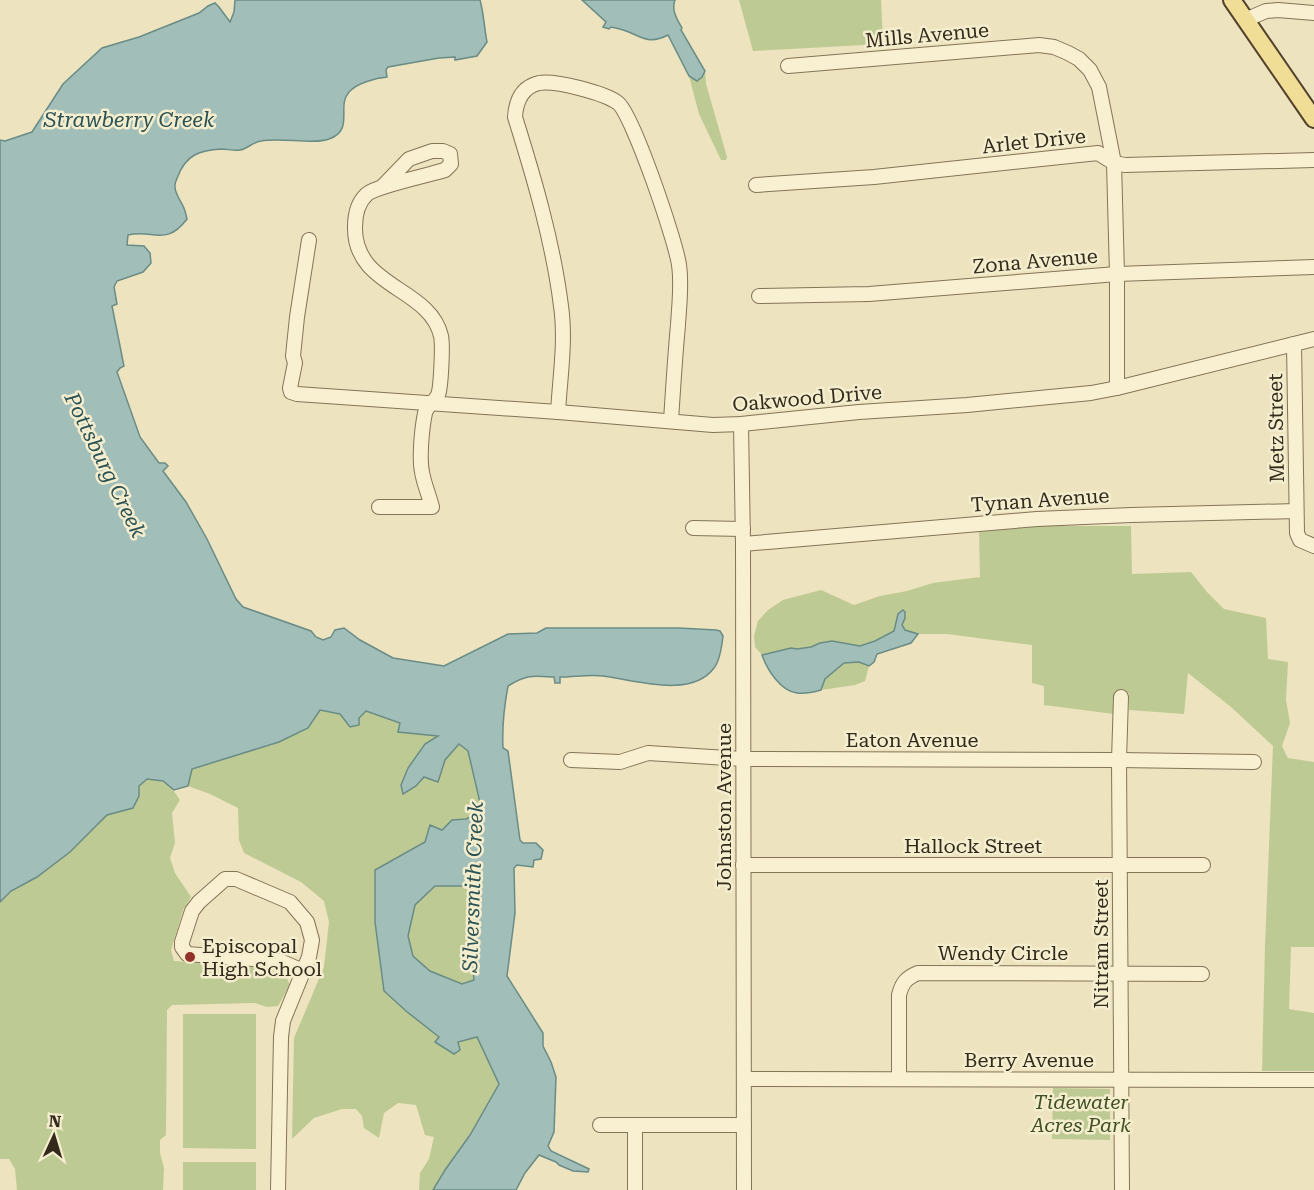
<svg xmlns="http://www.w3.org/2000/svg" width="1314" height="1190" viewBox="0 0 1314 1190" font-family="'Roboto Serif',serif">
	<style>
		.green { fill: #beca93 }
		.water { fill: #a2beb9; stroke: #698c86; stroke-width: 1.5; fill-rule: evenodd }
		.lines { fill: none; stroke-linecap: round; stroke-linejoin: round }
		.minor-casing { stroke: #847458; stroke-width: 16 }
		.major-casing { stroke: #52412c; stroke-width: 20 }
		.minor { stroke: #f8f0d1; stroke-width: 14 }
		.major { stroke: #f0dd96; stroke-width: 16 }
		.poi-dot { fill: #923229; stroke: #f4edce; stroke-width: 2 }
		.labels { text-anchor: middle; stroke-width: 5; stroke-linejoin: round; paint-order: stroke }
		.street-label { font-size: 20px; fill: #342a1c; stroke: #f4edce }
		.poi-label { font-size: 20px; fill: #342a1c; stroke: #f4edce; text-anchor: start }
		.park-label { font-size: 20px; font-style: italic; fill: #405023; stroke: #f4edce }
		.water-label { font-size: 21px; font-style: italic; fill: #2b5254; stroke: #f4edce }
	</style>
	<rect width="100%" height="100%" fill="#ede3be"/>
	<!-- green -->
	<g class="green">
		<polygon points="739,0 881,0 883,44 753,51"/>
		<polygon points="705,71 706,84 727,157 726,160 721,160 699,114 689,76 697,81 702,77"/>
		<polygon points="1027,526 1131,526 1132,574 1191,572 1207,592 1224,609 1266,618 1268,659 1288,662 1286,700 1290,723 1282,746 1288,758 1314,762 1314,947 1291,947 1289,1009 1314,1013 1314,1071 1262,1071 1265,946 1273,746 1231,707 1188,673 1184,714 1129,710 1129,693 1114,694 1114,714 1044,705 1044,686 1032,683 1032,645 947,634 918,634 905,630 898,614 894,631 875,641 860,646 832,641 820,643 811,647 797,649 791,648 762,655 755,647 754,636 758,621 768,610 783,600 821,590 854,605 880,596 907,591 933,583 980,577 979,532"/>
		<polygon points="851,661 859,662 869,666 865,681 855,685 821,690 825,679 844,663"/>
		<path d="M 320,710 L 359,718 L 366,711 L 400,723 L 399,732 L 440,736 L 425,744 L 408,768 L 401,785 L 416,786 L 424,777 L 438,782 L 445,760 L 459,744 L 468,751 L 482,811 L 466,819 L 452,820 C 430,842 401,855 375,871 L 375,922 L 384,991 L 406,1011 L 439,1037 L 435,1042 L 457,1042 L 477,1037 L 499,1084 L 470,1135 L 445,1170 L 433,1190 L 419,1190 L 420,1173 L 429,1159 L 434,1137 L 425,1135 L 416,1105 L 398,1103 L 384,1113 L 379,1138 L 364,1128 L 362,1116 L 356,1109 L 342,1109 L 314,1118 L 292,1139 L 294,1038 L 324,967 L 329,922 L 324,901 L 301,882 L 244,853 L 239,840 L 238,808 L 210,794 L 188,786 L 192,769 L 279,742 L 308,728 Z"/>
		<path d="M 147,779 C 167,781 169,783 180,800 L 172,813 L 175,843 L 170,858 L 175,873 L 191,897 L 183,910 L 171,950 L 174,961 L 266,967 L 284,972 L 290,985 L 278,1006 L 267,1007 L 255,1003 L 172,1005 L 167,1010 L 166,1135 L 160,1140 L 160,1153 L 164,1168 L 163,1190 L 17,1190 L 15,1169 L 9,1159 L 0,1159 L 0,902 L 11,891 L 37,877 L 94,829 L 107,815 L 133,808 L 139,796 L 139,786 Z"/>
		<polygon points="435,886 471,886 477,890 480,901 471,955 475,980 462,985 430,971 413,956 408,937 415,905"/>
		<polygon points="183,1014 256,1014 256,1149 183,1148"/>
		<polygon points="1053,1088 1110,1089 1110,1140 1052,1139"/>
		<rect x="183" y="1162" width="73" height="28"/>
	</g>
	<!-- water -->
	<g class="water">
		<path d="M 235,0 L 480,0 C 484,14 484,27 487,42 L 477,56 L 455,60 L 455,57 L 439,58 L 388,67 L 386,70 L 387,77 C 376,78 357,83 349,92 C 336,106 355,130 329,139 C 312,145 282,137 261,141 C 253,142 247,149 240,150 C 234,151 227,149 221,149 C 200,150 186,155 178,176 C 177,179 175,182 175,185 C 174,193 180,199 183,206 C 185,210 186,214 187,219 C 166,247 153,229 128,235 L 127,245 L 144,246 L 150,253 L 151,263 L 143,272 L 117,281 L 114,287 L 117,304 L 112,306 L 124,366 L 120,368 L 117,372 L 140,437 L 159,463 L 165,463 L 168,466 L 163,471 L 186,502 L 207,539 L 236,599 L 243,607 L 311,631 L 316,637 L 323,640 L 331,637 L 335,630 L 344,628 L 360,640 L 393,658 L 444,666 L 508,634 L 537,633 L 546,628 L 679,628 L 716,630 L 720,631 L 723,636 C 722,645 719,662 714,668 C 691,699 635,680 603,676 C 589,674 574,677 560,677 L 560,683 L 555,683 L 554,677 C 533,676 527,674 508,686 C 504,707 502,727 503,748 L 508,751 L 520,840 L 523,843 L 536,843 L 543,850 L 541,859 L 534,860 L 533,867 L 517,865 L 514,868 L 515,913 L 507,976 L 543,1033 L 543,1046 L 551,1062 L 556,1077 L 554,1132 L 548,1146 L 551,1151 L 589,1169 L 588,1172 L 573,1171 L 559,1165 L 556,1162 L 539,1155 L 525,1173 L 516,1190 L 433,1190 L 445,1170 L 470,1135 L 499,1084 L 477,1037 L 458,1042 L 460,1050 L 454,1054 L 435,1042 L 439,1037 L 406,1011 L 384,991 L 375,922 L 375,870 L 425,842 L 430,825 L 442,830 L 452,820 L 466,819 L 482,811 L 468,751 L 459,744 L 445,760 L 438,782 L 424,777 L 416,786 L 403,794 L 401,785 L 408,768 L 425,744 L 438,736 L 398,732 L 400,723 L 366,711 L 359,718 L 359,725 L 350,727 L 340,714 L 320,710 L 308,728 L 279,742 L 192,769 L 188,786 L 174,790 L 163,781 L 147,779 L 139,786 L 139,796 L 133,808 L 107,815 L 70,852 L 37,877 L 11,891 L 0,902 L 0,140 L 5,141 L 32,132 L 63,84 L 102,48 L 139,37 L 199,13 L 208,6 L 215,3 L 219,7 L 230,22 L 234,12 ZM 435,886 L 471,886 L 478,890 L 480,901 L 471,955 L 474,980 L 462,984 L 430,971 L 413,956 L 408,936 L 415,905 Z"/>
		<path d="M 582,0 L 675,0 C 671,10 677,19 682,28 L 681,30 L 705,71 L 702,77 L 697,81 L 689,76 L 668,35 C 649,45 642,37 626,31 C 621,29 616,28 611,27 L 609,29 L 603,27 L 606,22 Z"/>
		<path d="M 903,610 L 905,612 L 905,618 L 902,625 L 905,630 L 918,634 L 911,643 L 877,654 L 874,662 L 869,666 L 859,662 L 844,663 L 825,679 L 821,690 C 814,692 805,694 797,693 C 780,691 767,669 762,655 L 791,648 L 797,649 L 811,647 L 820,643 L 832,641 L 860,646 L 875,641 L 894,631 L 898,614 Z"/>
	</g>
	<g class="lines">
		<!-- minor casing -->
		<g class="minor-casing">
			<g id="minor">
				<polyline points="1245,20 1266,11 1278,10 1314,13"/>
				<polyline points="788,66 1039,45 1054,47 1068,53 1079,59 1090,70 1099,87 1114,163 1117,274 1117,388"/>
				<polyline points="756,185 874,177 1098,153 1114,163 1125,165 1314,160"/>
				<polyline points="309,240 297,317 293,356 295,363 290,388 291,392 297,394 558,412 713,425 741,424 859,412 967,405 1091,393 1117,388 1314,339"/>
				<polyline points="759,296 869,294 1117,274 1314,267"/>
				<polyline points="1294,344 1297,533 1300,540 1314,546"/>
				<path d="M 558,412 C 560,377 566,341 561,306 C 553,242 534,178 515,117 C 516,101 522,87 539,83 C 555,80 605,93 618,103 C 633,115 676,242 679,265 C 682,285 679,306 678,325 C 675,357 673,389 671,421"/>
				<polyline points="741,424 743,544 744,1190"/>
				<path d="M 379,507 L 432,507 C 429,495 424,484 422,472 C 419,457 422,428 425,413 C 427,405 435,402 438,395 C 441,388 443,345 441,336 C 430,287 354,288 355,227 C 355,215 357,203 367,194 C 377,186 429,175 445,170 L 451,164 L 450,154 L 443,151 L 432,151 L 409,159 L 381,188"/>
				<polyline points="693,528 743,529"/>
				<polyline points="743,544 1037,519 1131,515 1296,511"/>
				<polyline points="1121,697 1119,760 1122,1190"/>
				<polyline points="571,760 620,762 648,753 743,759 1119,760 1254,762"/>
				<polyline points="743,865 1203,865"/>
				<polyline points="745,1079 1314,1080"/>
				<path d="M 899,1079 L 899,995 C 902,983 906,978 918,973 L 1202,974"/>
				<polyline points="600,1125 635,1125"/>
				<polyline points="278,1190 281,1037 283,1021 309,957 312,940 307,922 290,902 236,879 225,879 199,902 192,911 182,942 182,947 187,954 280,961 303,971"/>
				<polyline points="635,1190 635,1125 744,1125"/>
			</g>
		</g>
		<!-- major casing -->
		<g class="major-casing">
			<polyline id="major" points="1232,0 1314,119"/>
		</g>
		<!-- minor -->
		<use href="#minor" class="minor"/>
		<!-- major -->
		<use href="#major" class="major"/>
	</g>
	<!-- markers -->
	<circle class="poi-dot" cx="190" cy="957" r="6"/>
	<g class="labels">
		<!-- street labels -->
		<g class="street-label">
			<text transform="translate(927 35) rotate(-5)" y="7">Mills Avenue</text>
			<text transform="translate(1034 141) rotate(-6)" y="7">Arlet Drive</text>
			<text transform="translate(1035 261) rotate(-5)" y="7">Zona Avenue</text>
			<text transform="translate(807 398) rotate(-5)" y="7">Oakwood Drive</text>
			<text transform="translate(1276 428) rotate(-91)" y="7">Metz Street</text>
			<text transform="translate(1040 500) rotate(-4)" y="7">Tynan Avenue</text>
			<text x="912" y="747">Eaton Avenue</text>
			<text transform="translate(724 807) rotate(-90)" y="7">Johnston Avenue</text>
			<text x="973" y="853">Hallock Street</text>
			<text transform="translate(1101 944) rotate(-90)" y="7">Nitram Street</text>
			<text x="1003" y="960">Wendy Circle</text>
			<text x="1029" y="1067">Berry Avenue</text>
		</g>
		<!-- poi labels -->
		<g class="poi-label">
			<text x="202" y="953">Episcopal<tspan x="202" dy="23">High School</tspan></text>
		</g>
		<!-- park labels -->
		<g class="park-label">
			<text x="1081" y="1109">Tidewater<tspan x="1081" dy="23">Acres Park</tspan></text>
		</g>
		<!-- water labels -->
		<g class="water-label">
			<text x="129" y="127">Strawberry Creek</text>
			<text transform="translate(105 465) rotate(64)" y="7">Pottsburg Creek</text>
			<text transform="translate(473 887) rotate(-88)" y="7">Silversmith Creek</text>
		</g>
	</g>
	<!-- north arrow -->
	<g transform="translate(54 1136) rotate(4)" stroke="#f4edce" stroke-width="4.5" paint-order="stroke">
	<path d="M0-4.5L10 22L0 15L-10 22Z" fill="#342a1c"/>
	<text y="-9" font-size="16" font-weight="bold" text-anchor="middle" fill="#342a1c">N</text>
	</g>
</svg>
